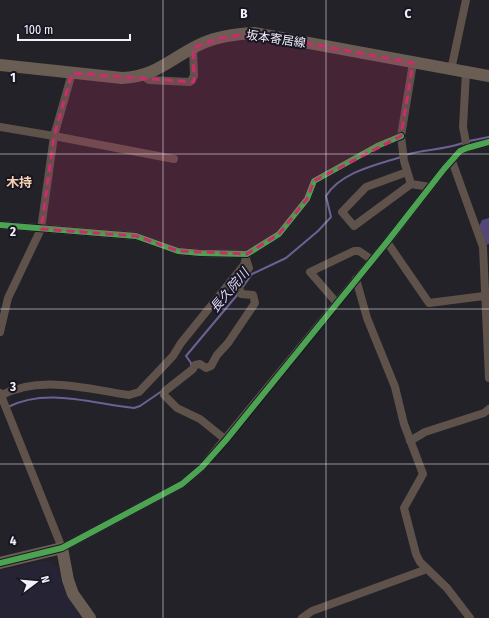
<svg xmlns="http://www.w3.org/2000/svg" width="489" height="618" viewBox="0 0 489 618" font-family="'Fira Sans Condensed','Noto Sans JP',sans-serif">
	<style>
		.built { fill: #262334 }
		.forest { fill: #524777 }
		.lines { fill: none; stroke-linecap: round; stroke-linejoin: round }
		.stream { stroke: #6b6194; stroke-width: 2 }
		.street { stroke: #5e524a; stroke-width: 8 }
		.secondary { stroke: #6a5d53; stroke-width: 12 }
		.cycleway-casing { stroke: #181622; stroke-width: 8 }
		.cycleway { stroke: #4ca352; stroke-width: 6 }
		.marked { fill: #c72e6b; fill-opacity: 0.2; stroke: #c72e6b; stroke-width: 3; stroke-dasharray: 8 5; stroke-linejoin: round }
		.grid { fill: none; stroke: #f2f1fa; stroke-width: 1; stroke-opacity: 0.55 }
		.labels { text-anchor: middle; stroke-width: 4; stroke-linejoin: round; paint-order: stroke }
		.street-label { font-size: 12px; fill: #f2f1fa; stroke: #181622 }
		.neighbourhood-label { font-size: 13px; font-weight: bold; fill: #f8d2b3; stroke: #181622 }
		.water-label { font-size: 13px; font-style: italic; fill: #ded9fb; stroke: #181622 }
		.grid-label { font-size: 13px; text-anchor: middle; font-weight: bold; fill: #f2f1fa; stroke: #181622; stroke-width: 4; stroke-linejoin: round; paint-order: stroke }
	</style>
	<rect width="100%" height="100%" fill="#232229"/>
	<!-- built -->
	<polygon class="built" points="47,560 58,567 63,586 71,602 82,618 0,618 0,571"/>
	<!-- forest -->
	<polygon class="forest" points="489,218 489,244 486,245 479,226 482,220"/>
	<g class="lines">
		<!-- stream -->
		<g class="stream">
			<polyline points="469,141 489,137"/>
			<path d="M 405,155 C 424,149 444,150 463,143"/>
			<path d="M 242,288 L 252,274 L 286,258 L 318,231 L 331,217 L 326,196 C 341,172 376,165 401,157"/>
			<polyline points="191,366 191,363 186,356 238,294"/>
			<path d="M 8,407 C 47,387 93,404 134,408 L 140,406 L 162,391"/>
		</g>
		<!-- street -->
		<g class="street">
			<polyline points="413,63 401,136 404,161 411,184 430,187"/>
			<polyline points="451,70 466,0"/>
			<polyline points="466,72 463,127 467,148"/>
			<polyline points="143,76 149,80 190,82 194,76 193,48"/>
			<polyline points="0,127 54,136 174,159"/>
			<polyline points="452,161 483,247 489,378"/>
			<polyline points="407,172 366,187 342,212 354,226 411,184"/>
			<polyline points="0,225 136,236 178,251 200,253 247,254 279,234 307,199 314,181 377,146 401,136"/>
			<polyline points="387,242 429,303 484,296"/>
			<polyline points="356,279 367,318 395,387 404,424 423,474 404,508 416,554 420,562 447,588 470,618"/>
			<polyline points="336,302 310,272 354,251 359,251 372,260"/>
			<polyline points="0,332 8,298 41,229 54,136 72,73"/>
			<polyline points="0,393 62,548 182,484 202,467 387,242 444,169 460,151 467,148 489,142"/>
			<path d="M 0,396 C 39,374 87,389 129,395 L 139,392 L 173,356 L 181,343 L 244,265 L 247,254"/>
			<polyline points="226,440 200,419 177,408 164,395 165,391 193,369 195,365 200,364 206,368 211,366 217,355 228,343 255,303 253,295 241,294 238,284 249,268 246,259"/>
			<polyline points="410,441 425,432 484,413 489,409"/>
			<polyline points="302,618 312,611 427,569"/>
		</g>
		<!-- secondary -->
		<g class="secondary">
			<path d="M 0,65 L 122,78 C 157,77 173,56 203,43 C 219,36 236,34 254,33 L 489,76"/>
			<polyline points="0,563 62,548 68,580 73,594 90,618"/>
		</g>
		<!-- cycleway casing -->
		<g class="cycleway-casing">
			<g id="cycleway">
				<polyline points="0,225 136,236 178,251 200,253 247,254 279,234 307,199 314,181 377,146 401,136"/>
				<polyline points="0,563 62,548 182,484 202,467 226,440 387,242 444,169 460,151 467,148 489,142"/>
			</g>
		</g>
		<!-- cycleway -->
		<use href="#cycleway" class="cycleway"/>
	</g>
	<!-- marked area -->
	<path class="marked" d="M 254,33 L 413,63 L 401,136 L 314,181 L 307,199 L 279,234 L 247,254 L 178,251 L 136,236 L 41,229 L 54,136 L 72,73 L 194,82 L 193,48 L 219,38 Z"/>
	<!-- grid -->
	<path class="grid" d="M 163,0 L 163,618M 326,0 L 326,618M 0,154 L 489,154M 0,309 L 489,309M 0,464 L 489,464"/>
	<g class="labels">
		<!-- street labels -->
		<g class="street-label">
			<text transform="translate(276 39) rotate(8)" y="4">坂本寄居線</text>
		</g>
		<!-- neighbourhood labels -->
		<g class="neighbourhood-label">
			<text x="19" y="187">木持</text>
		</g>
		<!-- water labels -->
		<g class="water-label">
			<text transform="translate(229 290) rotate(-50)" y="5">長久院川</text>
		</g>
	</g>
	<g class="grid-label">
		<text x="244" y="18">B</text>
		<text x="408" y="18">C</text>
		<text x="13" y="82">1</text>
		<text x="13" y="236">2</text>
		<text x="13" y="391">3</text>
		<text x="13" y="545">4</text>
	</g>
	<!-- north arrow -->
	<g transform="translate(36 582) rotate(74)" stroke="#181622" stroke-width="3" paint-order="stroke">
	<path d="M0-3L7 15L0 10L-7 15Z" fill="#f2f1fa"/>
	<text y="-6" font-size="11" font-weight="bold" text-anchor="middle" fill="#f2f1fa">N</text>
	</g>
	<!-- scale -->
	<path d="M18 34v6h112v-6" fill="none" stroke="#f2f1fa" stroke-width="2"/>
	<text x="24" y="34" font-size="12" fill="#f2f1fa" stroke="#181622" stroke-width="3" paint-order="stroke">100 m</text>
</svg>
